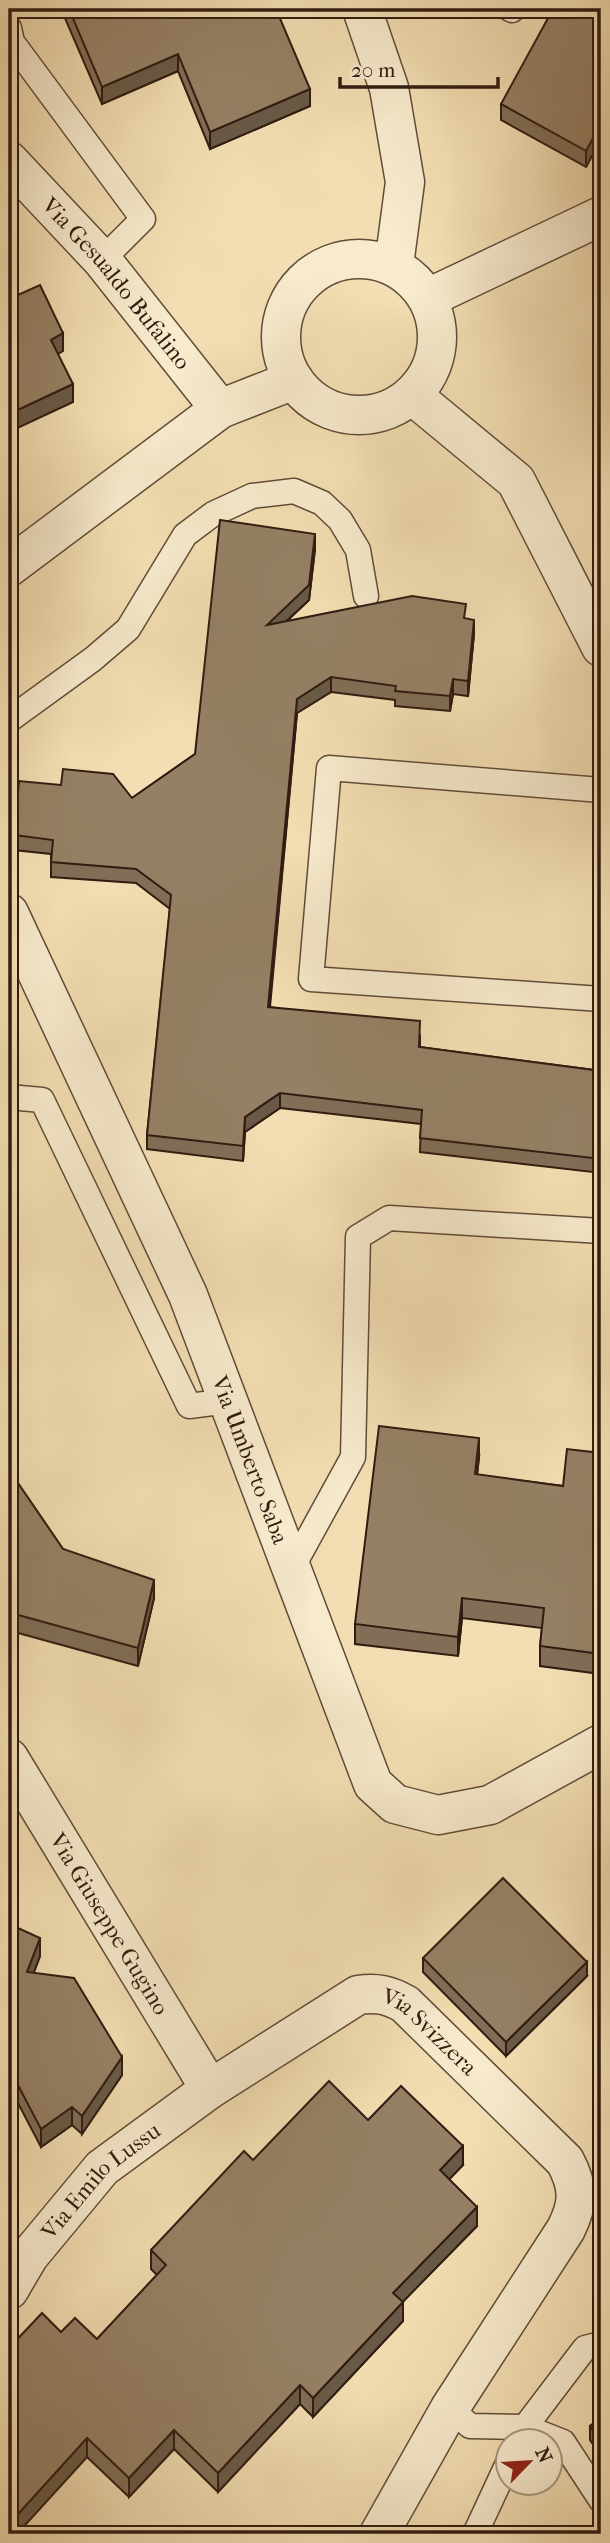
<svg xmlns="http://www.w3.org/2000/svg" width="610" height="2543" viewBox="0 0 610 2543" font-family="'IM FELL French Canon',serif">
	<style>
		.lines { fill: none; stroke-linecap: round; stroke-linejoin: round }
		.lane-casing { stroke: #614c39; stroke-width: 27 }
		.street-casing { stroke: #614c39; stroke-width: 41 }
		.lane { stroke: #f7eacd; stroke-width: 24 }
		.street { stroke: #f7eacd; stroke-width: 38 }
		.wall { fill: #806e57; stroke: #311b11; stroke-width: 2 }
		.shaded-wall { fill: #685a47; stroke: #311b11; stroke-width: 2 }
		.building { fill: #958065; stroke: #311b11; stroke-width: 2 }
		.labels { text-anchor: middle; stroke-width: 5; stroke-linejoin: round; paint-order: stroke }
		.street-label { font-size: 23px; fill: #311b11; stroke: #f7eacd }
	</style>
	<rect width="100%" height="100%" fill="#f2deb2"/>
	<filter id="stains"><feTurbulence type="fractalNoise" baseFrequency=".00286" numOctaves="4"/><feColorMatrix values="0 0 0 0 .2 0 0 0 0 .09 0 0 0 0 .02 0 0 0 .5 -.17"/></filter>
	<radialGradient id="worn" r=".72"><stop offset=".6" stop-color="#630" stop-opacity="0"/><stop offset="1" stop-color="#630" stop-opacity=".3"/></radialGradient>
	<g class="lines">
		<!-- lane casing -->
		<g class="lane-casing">
			<g id="lane">
				<polyline points="510,9 512,10"/>
				<polyline points="9,28 12,42 143,219 102,260"/>
				<polyline points="9,720 93,659 128,629 185,535 213,514 252,496 294,491 322,503 340,520 358,550 366,596"/>
				<polyline points="601,790 329,768 311,979 601,999"/>
				<polyline points="9,1097 42,1100 189,1406 228,1401"/>
				<polyline points="292,1568 353,1457 358,1237 389,1218 601,1231"/>
				<polyline points="450,2408 470,2426 525,2427 563,2442 601,2500"/>
				<polyline points="519,2441 525,2427 585,2348 601,2344"/>
				<polyline points="475,2534 508,2463"/>
			</g>
		</g>
		<!-- street casing -->
		<g class="street-casing">
			<g id="street">
				<polyline points="362,9 389,88 405,182 394,265"/>
				<path id="s1" d="M 9,161 L 102,260 L 220,409"/>
				<circle cx="359" cy="337" r="78"/>
				<polyline points="428,298 601,216"/>
				<polyline points="412,395 516,481 601,647"/>
				<polyline points="9,567 220,409 294,380"/>
				<path id="s2" d="M 9,913 L 188,1295 L 373,1784 L 395,1804 L 438,1815 L 490,1805 L 601,1744"/>
				<path id="s3" d="M 9,1758 L 210,2089"/>
				<path id="s4" d="M 9,2290 L 29,2256 L 102,2168 L 210,2089 L 358,1995 C 377,1992 389,1995 405,2004 L 565,2161 C 579,2187 579,2203 566,2229 L 450,2408 L 379,2534"/>
			</g>
		</g>
		<!-- lane -->
		<use href="#lane" class="lane"/>
		<!-- street -->
		<use href="#street" class="street"/>
	</g>
	<!-- wall -->
	<g class="wall">
		<polygon points="61,9 276,9 310,106 210,149 178,71 102,104"/>
		<polygon points="601,9 601,139 586,167 501,120 501,104"/>
		<polygon points="315,549 309,600 287,621 466,619 474,634 468,696 453,694 450,711 395,706 395,700 331,692 297,713 270,1007 420,1035 420,1047 601,1071 601,1173 420,1152 421,1124 280,1108 245,1132 243,1161 147,1149 147,1135 170,909 136,883 51,877 51,854 14,850 14,835 132,798 195,754"/>
		<polygon points="601,1453 601,1674 540,1666 540,1646 542,1628 462,1618 458,1656 355,1644 355,1624 479,1457 477,1475 563,1486"/>
		<polygon points="9,1470 63,1549 154,1598 138,1666 11,1631 9,1629"/>
		<polygon points="9,1924 40,1956 34,1972 122,2075 82,2134 72,2125 41,2147 9,2086"/>
		<polygon points="423,1958 587,1976 506,2056 423,1972"/>
		<polygon points="368,2120 463,2165 449,2179 477,2226 402,2302 403,2321 313,2417 300,2404 218,2492 174,2449 129,2497 87,2457 61,2332 97,2339 157,2275 151,2269 151,2250 253,2160"/>
		<polygon points="601,2418 601,2456 590,2440 590,2426"/>
	</g>
	<!-- shaded-wall -->
	<g class="shaded-wall">
		<polygon points="178,54 178,71 102,104 102,87"/>
		<polygon points="310,89 310,106 210,149 210,132"/>
		<polygon points="601,123 601,139 586,167 586,151"/>
		<polygon points="63,333 63,351 51,358 51,340"/>
		<polygon points="73,384 73,402 9,432 9,414"/>
		<polygon points="315,534 315,549 309,600 267,639 267,625"/>
		<polygon points="474,620 474,634 468,696 468,681"/>
		<polygon points="331,677 331,692 297,713 268,1022 268,1007 297,699"/>
		<polygon points="453,679 453,694 450,711 450,696"/>
		<polygon points="280,1093 280,1108 245,1132 243,1161 245,1117"/>
		<polygon points="479,1438 479,1457 475,1494 475,1474"/>
		<polygon points="154,1580 154,1598 138,1666 138,1648"/>
		<polygon points="462,1598 462,1618 458,1656 458,1637"/>
		<polygon points="40,1938 40,1956 27,1990 27,1972"/>
		<polygon points="587,1962 587,1976 506,2056 506,2042"/>
		<polygon points="122,2057 122,2075 82,2134 82,2116"/>
		<polygon points="72,2107 72,2125 41,2147 41,2129"/>
		<polygon points="463,2146 463,2165 440,2189 440,2170"/>
		<polygon points="477,2207 477,2226 393,2312 393,2293"/>
		<polygon points="403,2302 403,2321 313,2417 313,2398"/>
		<polygon points="300,2385 300,2404 218,2492 218,2473"/>
		<polygon points="174,2430 174,2449 129,2497 129,2478"/>
		<polygon points="87,2438 87,2457 17,2534 9,2534 9,2524"/>
	</g>
	<!-- building -->
	<g class="building">
		<polygon points="69,9 276,9 310,89 210,132 178,54 102,87"/>
		<polygon points="553,9 601,9 601,123 586,151 501,104"/>
		<polygon points="40,285 63,333 51,340 73,384 9,414 9,299"/>
		<polygon points="220,520 315,534 309,585 267,625 412,596 466,604 464,618 474,620 468,681 453,679 450,696 395,691 396,686 331,677 297,699 268,1007 420,1021 419,1047 601,1071 601,1159 420,1138 422,1110 280,1093 245,1117 243,1146 147,1135 171,895 136,869 51,862 53,840 14,835 19,781 61,785 63,769 113,774 132,798 195,754"/>
		<polygon points="379,1426 479,1438 475,1474 563,1486 567,1449 601,1453 601,1654 540,1646 544,1608 462,1598 458,1637 355,1624"/>
		<polygon points="9,1470 63,1549 154,1580 138,1648 11,1613 9,1611"/>
		<polygon points="503,1878 587,1962 506,2042 423,1958"/>
		<polygon points="9,1924 40,1938 27,1972 74,1978 122,2057 82,2116 72,2107 41,2129 9,2068"/>
		<polygon points="329,2081 368,2120 401,2086 463,2146 440,2170 477,2207 393,2293 403,2302 313,2398 300,2385 218,2473 174,2430 129,2478 87,2438 9,2524 9,2348 42,2313 61,2332 75,2318 97,2339 166,2265 151,2250 244,2151 253,2160"/>
		<polygon points="601,2418 601,2442 590,2426"/>
	</g>
	<g class="labels">
		<!-- street labels -->
		<g class="street-label">
			<text dy="8" stroke="none"><textPath href="#s1" startOffset="163">Via Gesualdo Bufalino</textPath></text>
			<text dy="8" stroke="none"><textPath href="#s2" startOffset="598">Via Umberto Saba</textPath></text>
			<text dy="8" stroke="none"><textPath href="#s3" startOffset="194">Via Giuseppe Gugino</textPath></text>
			<text dy="8" stroke="none"><textPath href="#s4" startOffset="548">Via Svizzera</textPath></text>
			<text dy="8" stroke="none"><textPath href="#s4" startOffset="144">Via Emilo Lussu</textPath></text>
		</g>
	</g>
	<!-- margin -->
	<rect width="610" height="2543" fill="none" stroke="#f2deb2" stroke-width="35"/>
	<rect x="10" y="10" width="589" height="2522" fill="none" stroke="#311b11" stroke-width="3.5"/>
	<rect x="18" y="18" width="575" height="2508" fill="none" stroke="#311b11" stroke-width="2"/>
	<!-- north arrow -->
	<g transform="translate(529 2462) rotate(65)"><circle r="33" fill="#f7eacd" stroke="#a89782" stroke-width="2"/>
	<path d="M0-5L12 26L0 18L-12 26Z" fill="#8f2418"/>
	<text y="-10" font-size="19" font-weight="bold" text-anchor="middle" fill="#311b11">N</text>
	</g>
	<!-- scale -->
	<path d="M340 77v10h158v-10" fill="none" stroke="#311b11" stroke-width="3.5"/>
	<text x="351" y="77" font-size="21" fill="#311b11" stroke="#f7eacd" stroke-width="5" paint-order="stroke">20 m</text>
	<rect width="100%" height="100%" filter="url(#stains)"/>
	<rect width="100%" height="100%" fill="url(#worn)"/>
</svg>
